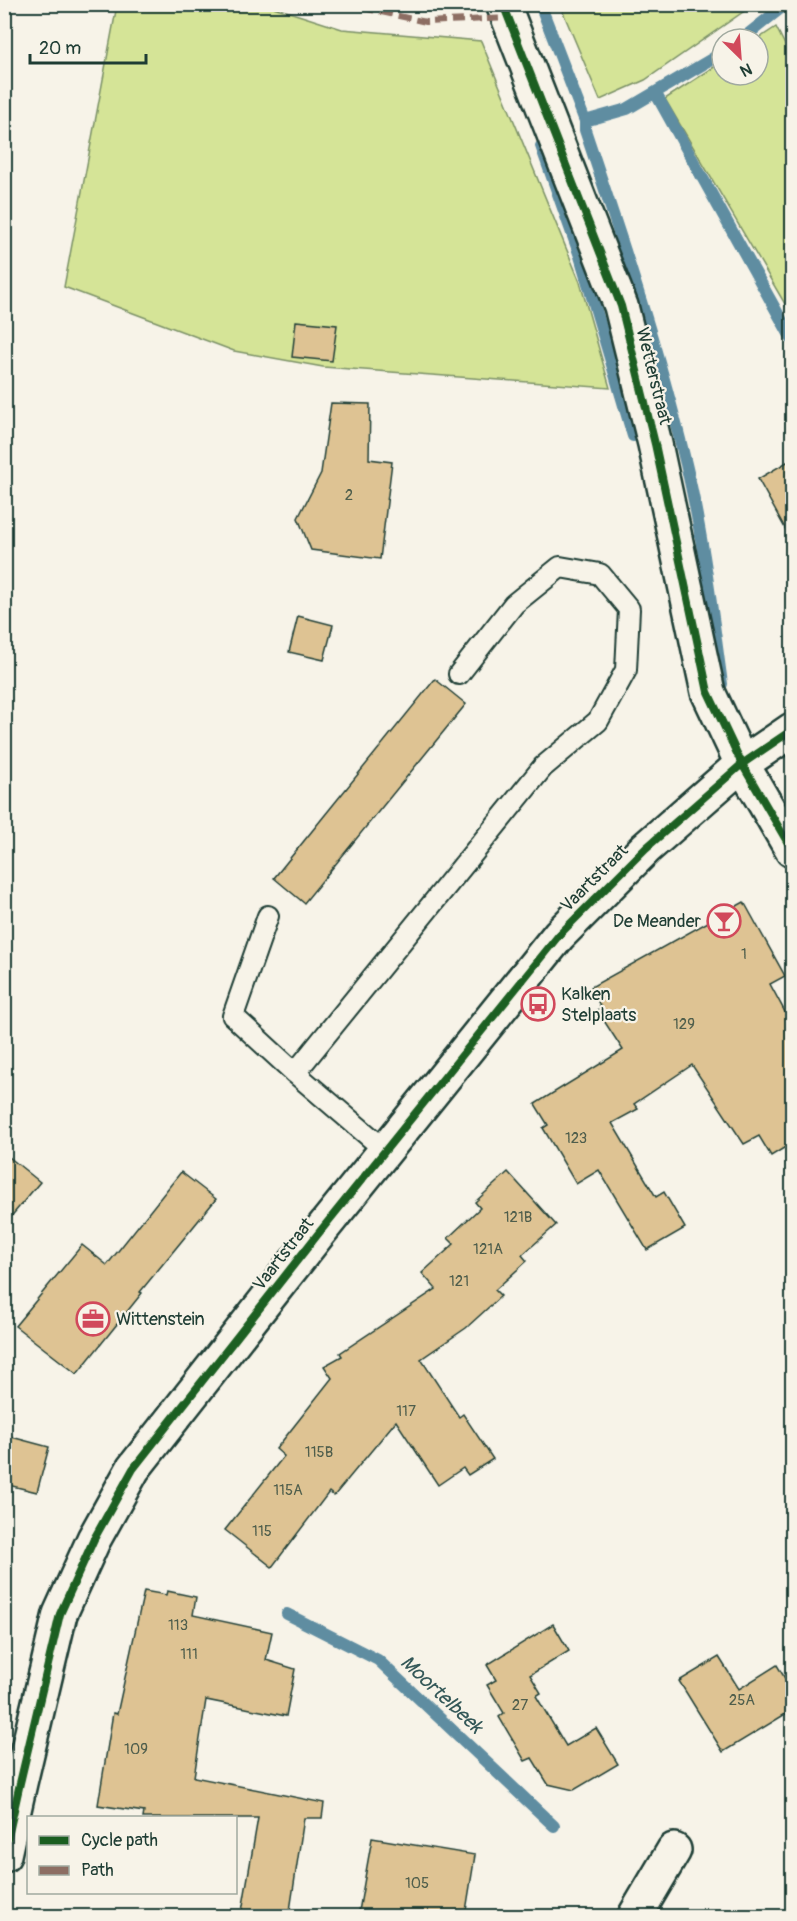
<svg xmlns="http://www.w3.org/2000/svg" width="797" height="1921" viewBox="0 0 797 1921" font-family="Pangolin,sans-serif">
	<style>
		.green { fill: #d5e497; stroke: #7a9066; stroke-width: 1.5 }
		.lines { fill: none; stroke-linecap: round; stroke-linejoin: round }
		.stream { stroke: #5f8da1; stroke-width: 12 }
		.building { fill: #dec393; stroke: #1f3d34; stroke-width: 1.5 }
		.service-casing { stroke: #1f3d34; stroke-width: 24 }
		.minor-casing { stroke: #1f3d34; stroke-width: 38 }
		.secondary-casing { stroke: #1f3d34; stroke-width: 38 }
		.service { stroke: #f7f3e8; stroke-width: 20 }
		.minor { stroke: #f7f3e8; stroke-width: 33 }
		.secondary { stroke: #f7f3e8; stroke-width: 33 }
		.quiet { stroke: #8d6e63; stroke-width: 6; stroke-dasharray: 12 6; stroke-linecap: butt }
		.cycleway-casing { stroke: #f7f3e8; stroke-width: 11 }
		.cycleway { stroke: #1b5e20; stroke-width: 8 }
		.labels { text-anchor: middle; stroke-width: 4.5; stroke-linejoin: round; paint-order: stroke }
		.number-label { font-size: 15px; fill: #4f5e4c }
		.street-label { font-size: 18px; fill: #1f3d34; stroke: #f7f3e8 }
		.poi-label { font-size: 18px; fill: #1f3d34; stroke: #f7f3e8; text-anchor: start }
		.water-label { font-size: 20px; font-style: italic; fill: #345858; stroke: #f7f3e8 }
	</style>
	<rect width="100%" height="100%" fill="#f7f3e8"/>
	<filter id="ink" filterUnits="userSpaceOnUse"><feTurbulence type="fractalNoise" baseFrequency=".0167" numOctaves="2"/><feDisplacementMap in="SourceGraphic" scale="12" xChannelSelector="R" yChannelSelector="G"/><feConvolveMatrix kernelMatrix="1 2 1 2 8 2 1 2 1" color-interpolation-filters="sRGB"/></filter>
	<g filter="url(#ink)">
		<!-- green -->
		<g class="green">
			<polygon points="117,5 267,5 342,29 481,41 580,282 610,388 323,367 234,351 64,287"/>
			<polygon points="560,5 753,5 645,80 600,100"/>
			<polygon points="776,27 792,59 792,316 665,99 722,62 722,75 758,75 758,39"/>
		</g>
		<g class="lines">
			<!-- stream -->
			<g class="stream">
				<polyline points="540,4 585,121 627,109 722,53"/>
				<polyline points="742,39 786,4"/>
				<polyline points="656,94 792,339"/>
				<path d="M 585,121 L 585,130 C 622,240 659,351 686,464 C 703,535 712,611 722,684"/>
				<polyline points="541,146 580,256 633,436"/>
				<polyline points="287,1614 378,1660 554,1826"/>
			</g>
		</g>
		<!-- building -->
		<g class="building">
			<polygon points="296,321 337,325 332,361 292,357"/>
			<polygon points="331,403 370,404 369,459 392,462 380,559 311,550 298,518 321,473"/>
			<polygon points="792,459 792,541 758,479"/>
			<polygon points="298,616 333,625 324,660 289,652"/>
			<polygon points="435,679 466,704 304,903 274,878"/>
			<polygon points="744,902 785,976 770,984 792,1025 792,1143 771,1156 759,1136 744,1144 692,1065 634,1104 638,1109 612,1123 656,1197 664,1192 685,1228 647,1250 599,1170 576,1184 543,1128 548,1125 535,1104 623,1050 597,1010 601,1008 591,987"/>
			<polygon points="4,1153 40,1182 4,1225"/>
			<polygon points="181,1172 216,1199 140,1292 142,1293 77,1374 15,1326 82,1245 107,1265"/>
			<polygon points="508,1172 556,1225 522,1255 527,1261 495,1290 501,1296 466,1328 421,1359 459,1417 463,1414 493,1459 468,1475 463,1468 438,1485 396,1421 334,1496 329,1492 272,1567 225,1530 284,1456 276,1449 332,1378 324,1366 342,1356 340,1353 436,1289 422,1273 454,1244 448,1238 480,1208 475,1202"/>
			<polygon points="4,1435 49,1447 37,1492 4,1484"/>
			<polygon points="144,1591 166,1595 167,1591 196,1597 193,1615 272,1632 266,1660 295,1669 286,1716 206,1700 194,1777 324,1803 322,1818 304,1818 289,1917 241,1917 258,1818 143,1818 144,1812 98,1805 113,1713 117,1714"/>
			<polygon points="553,1624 569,1651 530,1675 541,1693 536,1696 566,1746 596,1728 618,1764 574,1790 548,1784 532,1758 525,1761 499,1717 504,1713 487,1685 496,1680 487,1665"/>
			<polygon points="719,1657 739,1689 777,1665 792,1690 792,1710 723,1752 679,1681"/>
			<polygon points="372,1838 475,1855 465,1917 358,1917"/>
		</g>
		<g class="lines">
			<!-- service casing -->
			<g class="service-casing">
				<g id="service">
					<polyline points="268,916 233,1016 295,1073"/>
					<polyline points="385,1150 295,1073 543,767 598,721 626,670 629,609 600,574 560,567 514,604 459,674"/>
				</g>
			</g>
			<!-- minor casing -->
			<g class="minor-casing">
				<g id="minor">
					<polyline points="503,4 621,306 655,444 708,692 742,764 792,850"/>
					<polyline points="635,1916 674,1850"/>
				</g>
			</g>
			<!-- secondary casing -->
			<g class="secondary-casing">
				<polyline id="secondary" points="4,1855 20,1783 60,1614 94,1539 133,1469 318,1234 559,935 646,848 742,764 792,730"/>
			</g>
			<!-- service -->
			<use href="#service" class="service"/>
			<!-- minor -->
			<use href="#minor" class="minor"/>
			<!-- secondary -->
			<use href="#secondary" class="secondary"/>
			<!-- quiet -->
			<polyline class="quiet" points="345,4 426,22 508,18"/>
			<!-- cycleway casing -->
			<g class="cycleway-casing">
				<g id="cycleway">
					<polyline points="503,4 621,306 655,444 708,692 742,764 792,850"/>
					<polyline points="4,1855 20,1783 60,1614 94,1539 133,1469 318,1234 559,935 646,848 742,764 792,730"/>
				</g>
			</g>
			<!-- cycleway -->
			<use href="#cycleway" class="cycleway"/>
		</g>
	</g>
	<!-- icons -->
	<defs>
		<g id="bar-ring" transform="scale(1.725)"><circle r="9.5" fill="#f7f3e8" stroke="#d1495b" stroke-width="1.5"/><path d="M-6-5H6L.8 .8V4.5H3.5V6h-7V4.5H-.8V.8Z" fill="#d1495b"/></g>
		<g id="bus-ring" transform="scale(1.725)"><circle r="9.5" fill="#f7f3e8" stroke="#d1495b" stroke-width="1.5"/><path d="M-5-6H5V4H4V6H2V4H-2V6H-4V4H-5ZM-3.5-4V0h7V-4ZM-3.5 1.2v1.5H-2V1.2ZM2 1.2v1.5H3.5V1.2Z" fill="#d1495b"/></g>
		<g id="office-ring" transform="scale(1.725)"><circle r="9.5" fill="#f7f3e8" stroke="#d1495b" stroke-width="1.5"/><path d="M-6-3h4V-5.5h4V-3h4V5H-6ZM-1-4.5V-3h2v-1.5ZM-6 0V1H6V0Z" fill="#d1495b"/></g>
	</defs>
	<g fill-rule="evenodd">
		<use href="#bar-ring" x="724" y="921"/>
		<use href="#bus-ring" x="538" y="1004"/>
		<use href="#office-ring" x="93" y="1319"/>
	</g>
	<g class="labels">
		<!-- number labels -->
		<g class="number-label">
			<text x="349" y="500">2</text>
			<text x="744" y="959">1</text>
			<text x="684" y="1029">129</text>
			<text x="576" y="1143">123</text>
			<text x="518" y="1222">121B</text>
			<text x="488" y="1254">121A</text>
			<text x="459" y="1286">121</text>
			<text x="406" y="1416">117</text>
			<text x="319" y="1457">115B</text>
			<text x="288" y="1495">115A</text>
			<text x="262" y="1536">115</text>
			<text x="178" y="1630">113</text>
			<text x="189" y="1659">111</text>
			<text x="742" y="1705">25A</text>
			<text x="520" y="1710">27</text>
			<text x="136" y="1754">109</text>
			<text x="417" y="1888">105</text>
		</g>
		<!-- street labels -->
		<g class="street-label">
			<text transform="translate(654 376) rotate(76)" y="6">Wetterstraat</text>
			<text transform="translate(594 878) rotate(-45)" y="6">Vaartstraat</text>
			<text transform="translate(283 1254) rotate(-52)" y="6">Vaartstraat</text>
		</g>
		<!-- poi labels -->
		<g class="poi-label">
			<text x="701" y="927" text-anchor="end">De Meander</text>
			<text x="561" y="1000">Kalken<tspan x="561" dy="21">Stelplaats</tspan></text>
			<text x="116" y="1325">Wittenstein</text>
		</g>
		<!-- water labels -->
		<g class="water-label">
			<text transform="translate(442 1694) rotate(43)" y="7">Moortelbeek</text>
		</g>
	</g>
	<!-- margin -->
	<rect width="797" height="1921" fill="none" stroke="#f7f3e8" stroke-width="24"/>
	<rect x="12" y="12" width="773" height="1897" fill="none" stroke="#1f3d34" stroke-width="2" filter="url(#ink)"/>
	<!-- legend -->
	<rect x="27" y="1816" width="210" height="78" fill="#f7f3e8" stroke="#a1aaa0" stroke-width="1.5"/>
	<rect x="39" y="1836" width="30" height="9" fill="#1b5e20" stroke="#a1aaa0" stroke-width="1.5"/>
	<text x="81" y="1846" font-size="18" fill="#1f3d34">Cycle path</text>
	<rect x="39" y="1866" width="30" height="9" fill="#8d6e63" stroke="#a1aaa0" stroke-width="1.5"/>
	<text x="81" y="1876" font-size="18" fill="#1f3d34">Path</text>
	<!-- north arrow -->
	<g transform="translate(740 57) rotate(155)"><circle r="28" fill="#f7f3e8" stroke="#a1aaa0" stroke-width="1.5"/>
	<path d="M0-4.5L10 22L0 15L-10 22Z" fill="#d1495b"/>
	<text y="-9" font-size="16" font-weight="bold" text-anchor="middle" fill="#1f3d34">N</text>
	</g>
	<!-- scale -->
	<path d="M30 54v9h116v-9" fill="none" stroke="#1f3d34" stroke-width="3"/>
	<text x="39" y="54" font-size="18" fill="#1f3d34" stroke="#f7f3e8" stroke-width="4.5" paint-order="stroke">20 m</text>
</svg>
